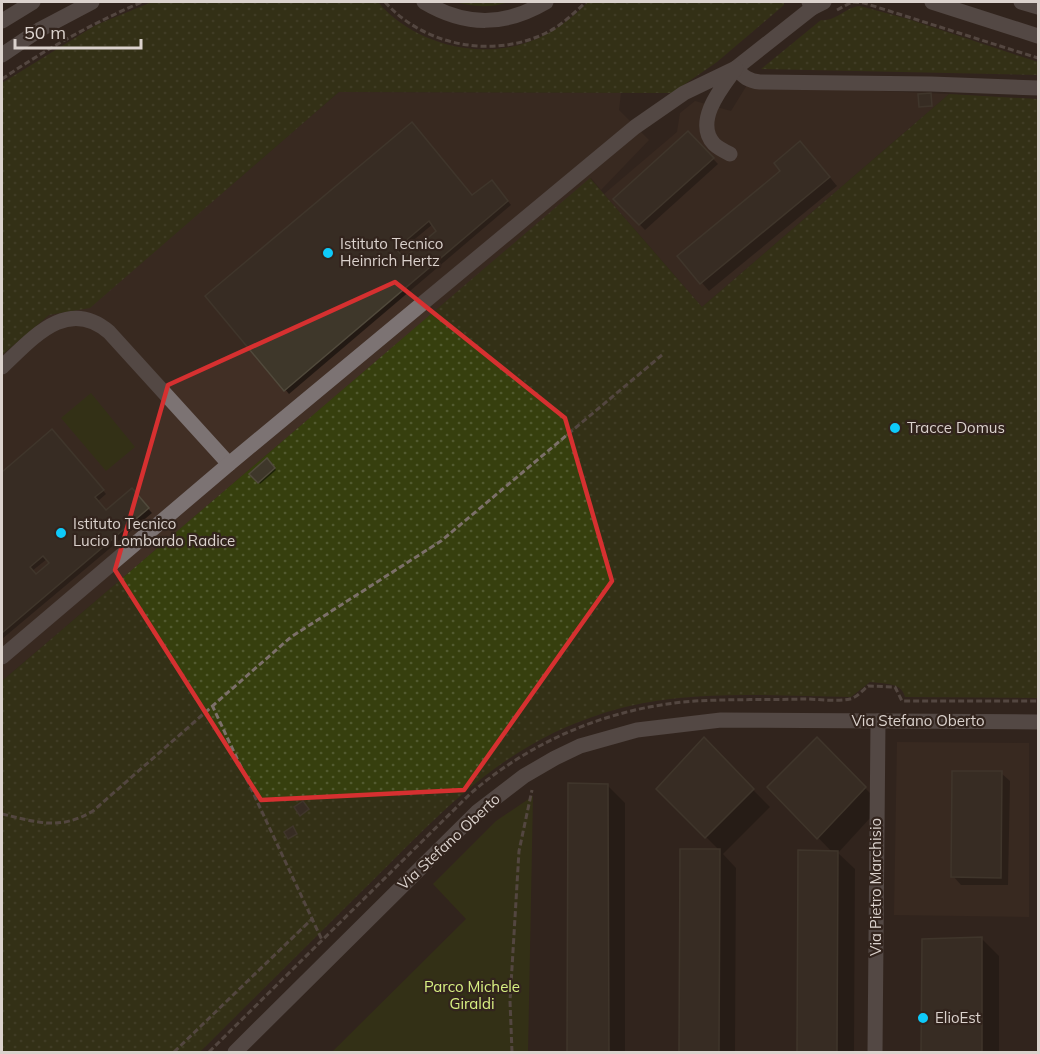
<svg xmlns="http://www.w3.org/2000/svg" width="1040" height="1054" viewBox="0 0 1040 1054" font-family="Mulish,sans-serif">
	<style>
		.built { fill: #412f25 }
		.grass { fill: url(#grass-dots) }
		.green { fill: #363f0e }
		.shadow { fill: #0007; fill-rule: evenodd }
		.building { fill: #3e372a; stroke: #514a3c; stroke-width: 1.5; fill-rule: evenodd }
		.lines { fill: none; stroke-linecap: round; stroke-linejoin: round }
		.path { stroke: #7c706a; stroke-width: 3; stroke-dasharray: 6 3; stroke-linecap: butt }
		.minor { stroke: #7c7373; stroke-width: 15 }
		.marked { fill: none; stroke: #d63030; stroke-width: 4.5; stroke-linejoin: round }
		.poi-dot { fill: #0ecafa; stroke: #32241d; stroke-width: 2 }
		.labels { text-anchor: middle; stroke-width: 4.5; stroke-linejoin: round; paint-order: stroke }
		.poi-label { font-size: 15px; fill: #dbd2cd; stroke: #32241d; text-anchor: start }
		.street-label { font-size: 15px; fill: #dbd2cd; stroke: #32241d }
		.park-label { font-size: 15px; fill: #d8f082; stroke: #32241d }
	</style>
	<defs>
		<pattern id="grass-dots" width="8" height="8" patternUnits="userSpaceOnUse" patternTransform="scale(1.5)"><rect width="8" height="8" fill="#363f0e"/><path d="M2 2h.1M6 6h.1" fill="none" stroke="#525a30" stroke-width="1.8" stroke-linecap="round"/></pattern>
	</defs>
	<rect width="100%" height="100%" fill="#32241d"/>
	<!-- built -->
	<g class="built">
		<polygon points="747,85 949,94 702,307 604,194 677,132 680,113 695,101 731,111"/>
		<polygon points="339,92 621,93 619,110 649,140 601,190 591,178 2,681 2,355 49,315 90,307"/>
		<polygon points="897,742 1029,743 1029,917 894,915"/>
	</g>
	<!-- grass -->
	<g class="grass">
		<path d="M 152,2 L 378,2 C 413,44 480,61 531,41 C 553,33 572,18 588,2 L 784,2 L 784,5 L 717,62 L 672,93 L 339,92 L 90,308 L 49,315 L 2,355 L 2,83 L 96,25 Z"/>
		<path d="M 456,2 L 455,2 L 509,2 C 492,8 472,7 456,2 Z"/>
		<path d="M 860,6 L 908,19 L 1038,62 L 1038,75 L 761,69 L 821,20 C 836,22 845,7 860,6 Z"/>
		<path d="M 949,94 L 1038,99 L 1038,698 L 905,697 C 902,682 883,684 870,682 L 851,697 C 770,696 685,688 607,712 C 497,746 440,815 361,892 C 307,946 253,999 200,1052 L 2,1052 L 2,681 L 590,178 L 702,307 Z"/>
	</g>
	<!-- green -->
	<g class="green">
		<polygon points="91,393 135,447 106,471 61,418"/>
		<polygon points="533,796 528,1052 332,1052 466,919 433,884 496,821"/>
	</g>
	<!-- shadow -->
	<g class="shadow">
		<polygon points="688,133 718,164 645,230 615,199"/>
		<polygon points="808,151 837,186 709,291 679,256"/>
		<path d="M 495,185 L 511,205 L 289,394 L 208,296 L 472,197 ZM 433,224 L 438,231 L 404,260 L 398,253 Z"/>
		<path d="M 52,431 L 106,494 L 98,501 L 106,512 L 135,494 L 152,513 L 2,639 L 2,473 ZM 47,559 L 51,563 L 36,576 L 32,571 Z"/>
		<polygon points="267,460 276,470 260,484 252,474"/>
		<polygon points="704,740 770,807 723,854 736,868 735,1052 681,1052 682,850 720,851 658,789"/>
		<polygon points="817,740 882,805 838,853 855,869 854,1052 798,1052 799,852 832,852 769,787"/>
		<polygon points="1001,773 1010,781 1008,885 961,885 953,876"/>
		<polygon points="570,785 608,786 625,803 625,1052 569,1052"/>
		<polygon points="982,939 999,956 999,1052 923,1052 923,940"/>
	</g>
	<!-- building -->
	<g class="building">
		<polygon points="931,93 932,106 919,107 918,94"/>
		<path d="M 412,122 L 472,195 L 492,180 L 508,201 L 284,391 L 205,296 ZM 429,221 L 436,231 L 404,258 L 396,249 Z"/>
		<polygon points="688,131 714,158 639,225 613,199"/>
		<polygon points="800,141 830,177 700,284 677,256 780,171 774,163"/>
		<path d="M 52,429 L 104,490 L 95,497 L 106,510 L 132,488 L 149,508 L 2,633 L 2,472 ZM 43,556 L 49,563 L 36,574 L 30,567 Z"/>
		<polygon points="267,458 275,468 258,483 249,474"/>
		<polygon points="704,737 754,789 705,838 656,789"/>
		<polygon points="817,737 866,787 817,839 767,787"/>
		<polygon points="952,771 1002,771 1001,878 951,877"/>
		<polygon points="568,783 608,784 609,1052 567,1052"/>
		<polygon points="303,801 309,809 300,816 294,807"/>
		<polygon points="293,826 297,834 288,839 284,832"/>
		<polygon points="680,849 720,849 719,1052 679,1052"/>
		<polygon points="798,850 838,851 837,1052 797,1052"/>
		<polygon points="982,937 982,1052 921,1052 922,939"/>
	</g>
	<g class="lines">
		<!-- path -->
		<g class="path">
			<path d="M 385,2 C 424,46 493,59 546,33 C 561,26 574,13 586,2"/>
			<polyline points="837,10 852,2 864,3 1038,58"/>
			<path d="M 2,79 C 46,49 93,23 142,2"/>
			<polyline points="212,705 322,940"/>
			<path d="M 2,814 C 37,822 59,831 93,811 L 291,637 L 441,541 L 662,355"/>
			<polyline points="174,1052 313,918"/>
			<path d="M 209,1052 L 471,793 C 534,739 612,707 695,701 C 731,699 768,700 804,699 C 818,699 836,702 850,699 C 856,698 863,690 868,686 L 895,687 L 902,701 L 1038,701"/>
			<polyline points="512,1052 510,1001 519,851 532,790"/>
		</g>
		<!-- minor -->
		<g class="minor">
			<path d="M 424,2 C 466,27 505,26 546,2"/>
			<polyline points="809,2 812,8 824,2"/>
			<polyline points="932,2 1038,36"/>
			<polyline points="1021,2 1038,7"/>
			<path d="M 812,8 L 736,68 C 743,77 749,81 760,82 L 931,84 L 1038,88"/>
			<polyline points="2,21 33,2"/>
			<polyline points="2,55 39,30 92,2"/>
			<path d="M 2,367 C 32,339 67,296 109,332 L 229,464"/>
			<path d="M 2,657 L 229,464 L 635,127 L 684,93 L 736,68 C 723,86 693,121 714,144 C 718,148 724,151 730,154"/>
			<polyline points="235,1052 477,812 524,776 555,758 580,746 637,730 721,720 1038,722"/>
			<polyline points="875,1052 878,721"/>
		</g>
	</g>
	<!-- marked area -->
	<path d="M0 0H1040V1054H0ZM 395,282 L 565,418 L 612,581 L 464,790 L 261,800 L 115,570 L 168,385 Z" fill="#32241d" fill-opacity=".55" fill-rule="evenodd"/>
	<path class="marked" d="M 395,282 L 565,418 L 612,581 L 464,790 L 261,800 L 115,570 L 168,385 Z"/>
	<!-- markers -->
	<g class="poi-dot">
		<circle cx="328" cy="253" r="6"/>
		<circle cx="895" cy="428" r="6"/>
		<circle cx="61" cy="533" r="6"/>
		<circle cx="923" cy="1018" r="6"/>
	</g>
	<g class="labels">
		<!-- poi labels -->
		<g class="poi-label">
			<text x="340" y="249">Istituto Tecnico<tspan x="340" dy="17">Heinrich Hertz</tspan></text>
			<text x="907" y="433">Tracce Domus</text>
			<text x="73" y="529">Istituto Tecnico<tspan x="73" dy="17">Lucio Lombardo Radice</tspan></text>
			<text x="935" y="1023">ElioEst</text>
		</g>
		<!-- street labels -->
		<g class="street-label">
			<text x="918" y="726">Via Stefano Oberto</text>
			<text transform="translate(449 842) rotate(-43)" y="5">Via Stefano Oberto</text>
			<text transform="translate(876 887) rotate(-90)" y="5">Via Pietro Marchisio</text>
		</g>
		<!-- park labels -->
		<g class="park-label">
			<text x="472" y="992">Parco Michele<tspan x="472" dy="17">Giraldi</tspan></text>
		</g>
	</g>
	<!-- border -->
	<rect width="1040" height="1054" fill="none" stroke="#dbd2cd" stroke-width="6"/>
	<!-- scale -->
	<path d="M15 39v9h126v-9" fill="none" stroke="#dbd2cd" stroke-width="3"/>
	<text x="24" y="39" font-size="18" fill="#dbd2cd" stroke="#32241d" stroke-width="4.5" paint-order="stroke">50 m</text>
</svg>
